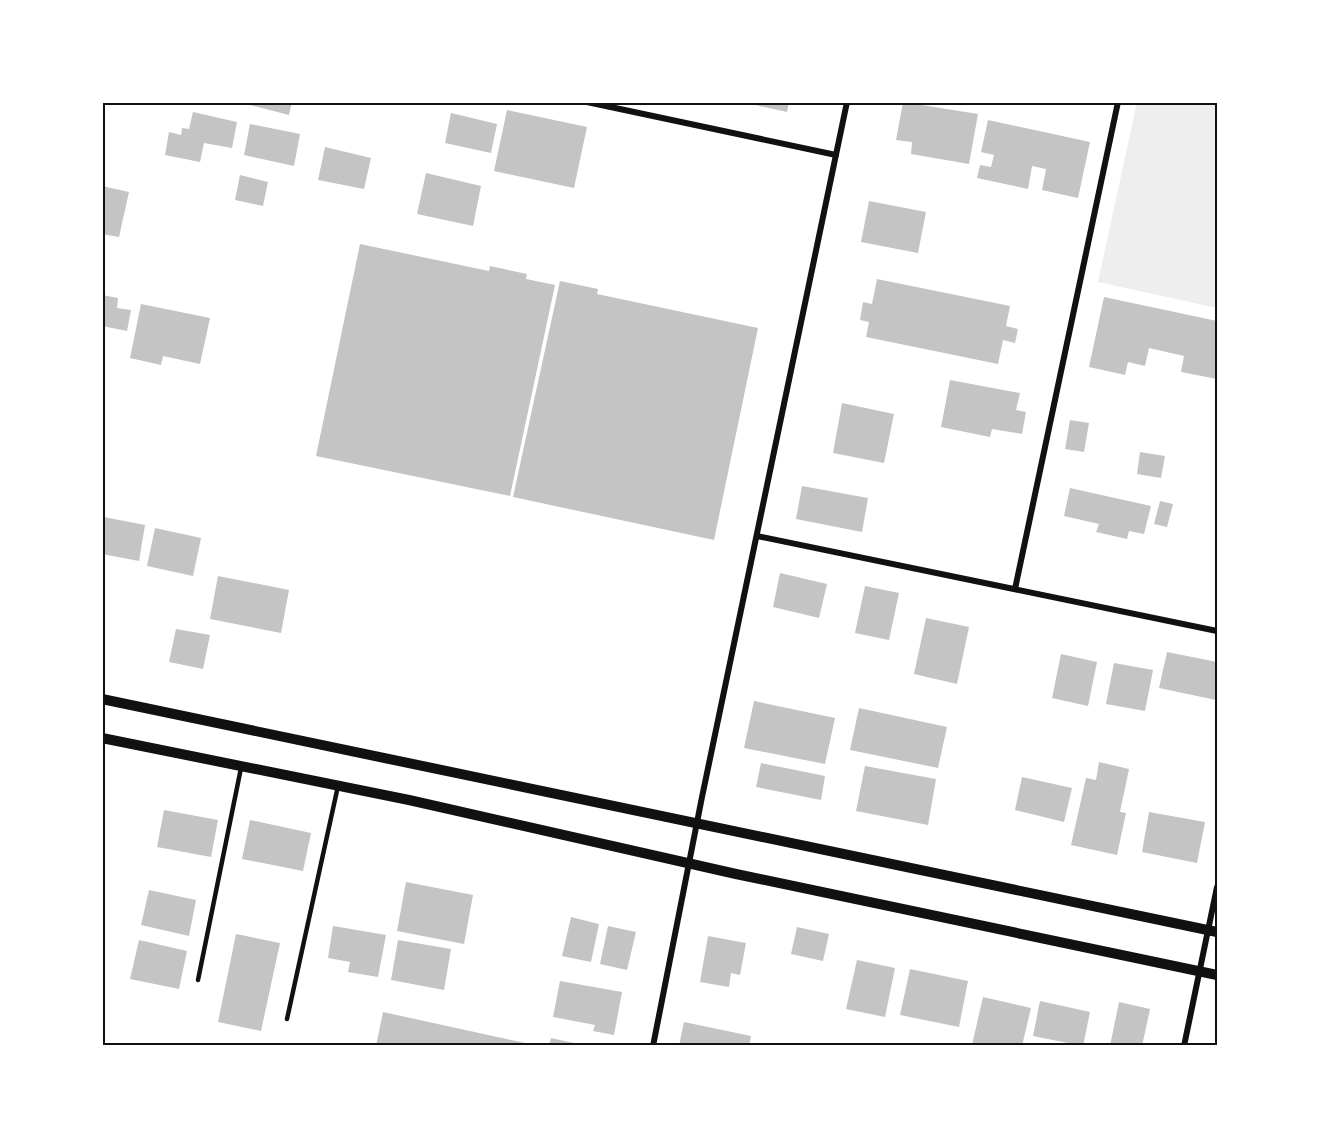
<svg xmlns="http://www.w3.org/2000/svg" width="1319" height="1148" viewBox="0 0 1319 1148" font-family="Quicksand,sans-serif">
	<style>
		.green { fill: #eee }
		.building { fill: #c4c4c4 }
		.lines { fill: none; stroke-linecap: round; stroke-linejoin: round }
		.service { stroke: #111; stroke-width: 4.5 }
		.minor { stroke: #111; stroke-width: 6 }
		.tertiary { stroke: #111; stroke-width: 10 }
		.neatline { fill: none; stroke: #111; stroke-width: 2 }
	</style>
	<rect width="100%" height="100%" fill="#fff"/>
	<!-- green -->
	<polygon class="green" points="1137,102 1217,102 1217,308 1098,282"/>
	<!-- building -->
	<g class="building">
		<polygon points="239,102 292,102 289,115"/>
		<polygon points="742,102 789,102 787,112"/>
		<polygon points="903,102 978,114 969,164 911,154 912,142 896,140"/>
		<polygon points="507,110 587,127 574,188 494,171"/>
		<polygon points="193,112 237,122 232,148 204,143 200,162 165,155 169,132 181,135 182,128 189,129"/>
		<polygon points="451,113 497,124 491,153 445,143"/>
		<polygon points="988,120 1090,142 1078,198 1042,190 1046,169 1032,166 1028,189 977,178 980,165 991,167 994,155 981,152"/>
		<polygon points="250,124 300,134 294,166 244,155"/>
		<polygon points="325,147 371,158 364,189 318,180"/>
		<polygon points="426,173 481,186 473,226 417,214"/>
		<polygon points="240,175 268,182 263,206 235,200"/>
		<polygon points="102,186 129,192 119,237 102,234"/>
		<polygon points="869,201 926,212 918,253 861,242"/>
		<polygon points="360,244 489,271 490,266 527,274 526,279 555,285 510,496 316,456"/>
		<polygon points="877,279 1010,306 1006,326 1018,329 1015,343 1003,340 998,364 866,337 869,322 860,320 863,302 872,304"/>
		<polygon points="560,281 598,289 597,294 758,328 714,540 513,497"/>
		<polygon points="102,295 118,298 117,308 131,310 127,331 102,326"/>
		<polygon points="1104,297 1217,321 1217,379 1181,372 1184,356 1149,348 1145,366 1128,362 1125,375 1089,367"/>
		<polygon points="141,304 210,318 200,364 163,356 161,365 130,358"/>
		<polygon points="950,380 1020,393 1016,410 1026,412 1022,434 992,429 990,437 941,427"/>
		<polygon points="842,403 894,414 884,463 833,453"/>
		<polygon points="1070,420 1089,423 1084,452 1065,449"/>
		<polygon points="1140,452 1165,456 1161,478 1137,474"/>
		<polygon points="802,486 868,498 862,532 796,519"/>
		<polygon points="1070,488 1151,506 1144,534 1129,531 1127,539 1096,532 1099,524 1064,516"/>
		<polygon points="1160,501 1173,504 1167,527 1154,524"/>
		<polygon points="104,517 145,525 139,561 102,554"/>
		<polygon points="155,528 201,538 193,576 147,566"/>
		<polygon points="780,573 827,584 819,618 773,607"/>
		<polygon points="218,576 289,590 281,633 210,619"/>
		<polygon points="865,586 899,593 889,640 855,633"/>
		<polygon points="926,618 969,627 957,684 914,674"/>
		<polygon points="176,629 210,635 203,669 169,662"/>
		<polygon points="1167,652 1217,662 1216,700 1159,688"/>
		<polygon points="1061,654 1097,662 1088,706 1052,698"/>
		<polygon points="1114,663 1153,670 1145,711 1106,704"/>
		<polygon points="754,701 835,718 825,764 744,748"/>
		<polygon points="859,708 947,727 938,768 850,750"/>
		<polygon points="1099,762 1129,769 1120,812 1126,813 1117,855 1071,845 1086,778 1096,780"/>
		<polygon points="761,763 825,776 821,800 756,787"/>
		<polygon points="865,766 936,779 928,825 856,811"/>
		<polygon points="1022,777 1072,788 1064,822 1015,810"/>
		<polygon points="164,810 218,820 211,857 157,847"/>
		<polygon points="1149,812 1205,822 1197,863 1142,852"/>
		<polygon points="250,820 311,833 303,871 242,859"/>
		<polygon points="406,882 473,895 464,944 397,931"/>
		<polygon points="149,890 196,900 189,936 141,925"/>
		<polygon points="571,917 599,924 591,962 562,956"/>
		<polygon points="333,926 386,935 378,977 348,972 350,962 328,958"/>
		<polygon points="608,926 636,932 627,970 600,964"/>
		<polygon points="797,927 829,934 823,961 791,954"/>
		<polygon points="236,934 280,943 261,1031 218,1022"/>
		<polygon points="708,936 746,943 740,975 731,973 729,987 700,982"/>
		<polygon points="139,940 187,951 179,989 130,979"/>
		<polygon points="398,940 451,949 444,990 391,980"/>
		<polygon points="857,960 895,968 885,1017 846,1009"/>
		<polygon points="910,969 968,981 959,1027 900,1015"/>
		<polygon points="560,981 622,992 614,1035 593,1031 595,1025 553,1017"/>
		<polygon points="983,997 1031,1008 1022,1046 972,1045"/>
		<polygon points="1040,1001 1090,1012 1083,1046 1033,1036"/>
		<polygon points="1119,1002 1150,1009 1142,1046 1110,1046"/>
		<polygon points="383,1012 525,1043 525,1046 376,1046"/>
		<polygon points="684,1022 751,1036 749,1046 679,1046"/>
		<polygon points="551,1038 583,1045 583,1046 549,1046"/>
	</g>
	<g class="lines">
		<!-- service -->
		<g class="service">
			<polyline points="198,980 241,768"/>
			<polyline points="287,1019 338,786"/>
		</g>
		<!-- minor -->
		<g class="minor">
			<polyline points="587,102 836,155"/>
			<polyline points="757,536 1217,631"/>
			<polyline points="1015,589 1118,102"/>
			<polyline points="653,1046 702,797 847,102"/>
			<polyline points="1184,1046 1217,887"/>
		</g>
		<!-- tertiary -->
		<g class="tertiary">
			<polyline points="102,699 1217,932"/>
			<polyline points="102,738 409,800 736,874 1217,975"/>
		</g>
	</g>
	<!-- border -->
	<rect width="1319" height="1148" fill="none" stroke="#ffffff" stroke-width="207"/>
	<rect x="104" y="104" width="1112" height="940" class="neatline"/>
</svg>
